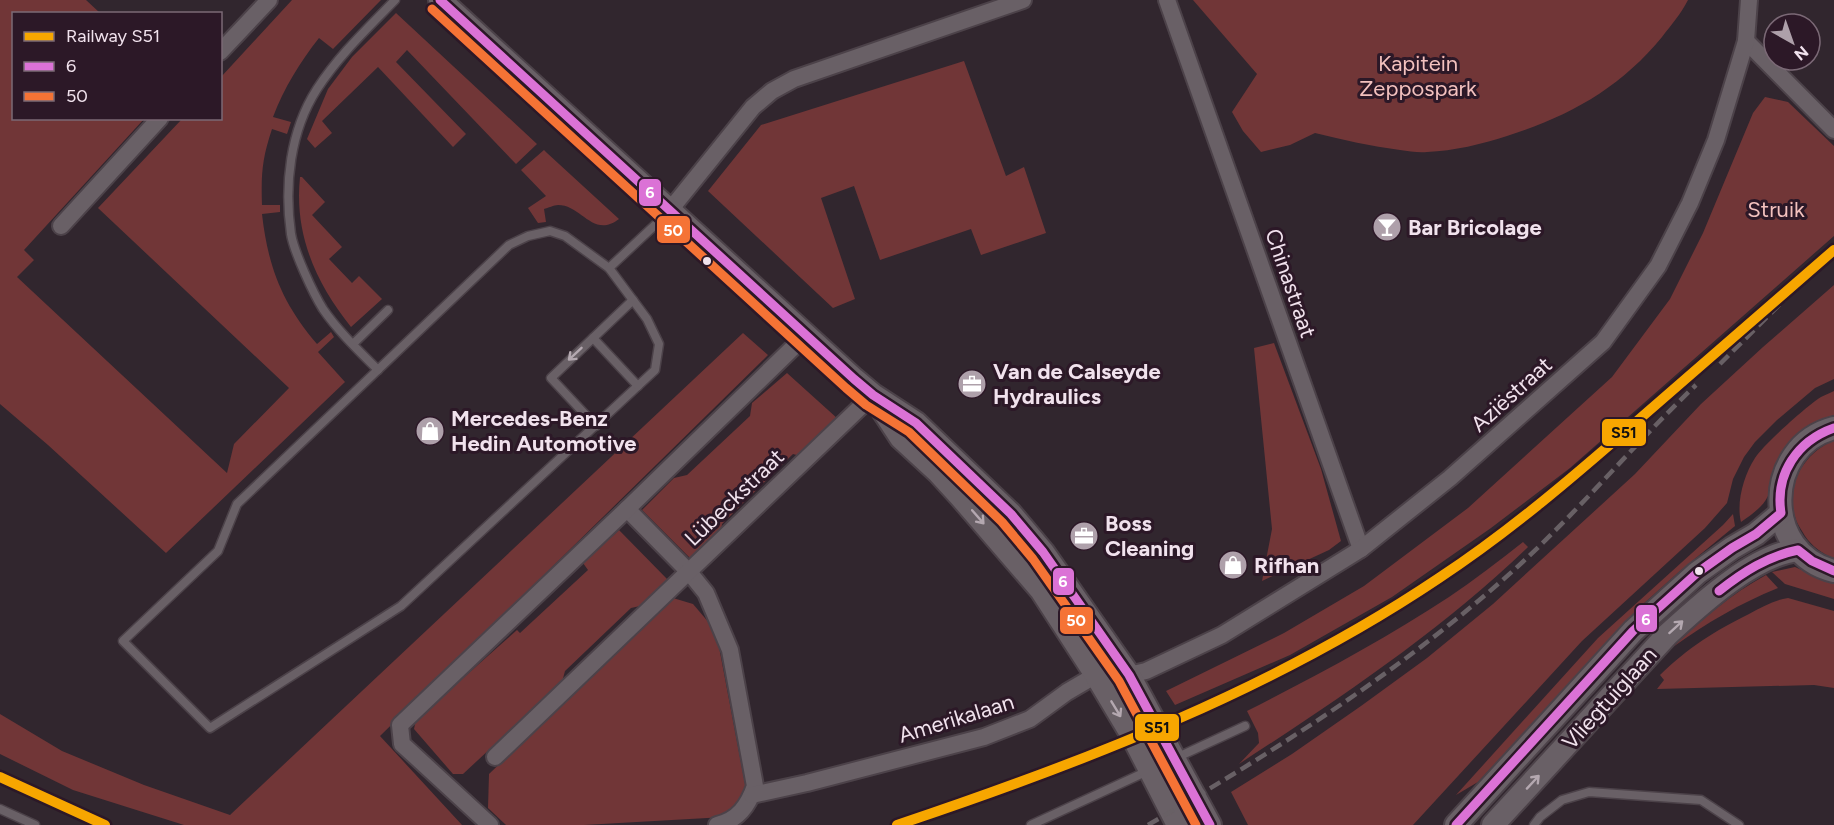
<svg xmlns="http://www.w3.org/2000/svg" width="1834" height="825" viewBox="0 0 1834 825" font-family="Figtree,sans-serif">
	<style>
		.green { fill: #713637 }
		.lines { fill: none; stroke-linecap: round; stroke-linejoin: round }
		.lane-casing { stroke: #4c4249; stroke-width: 11 }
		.street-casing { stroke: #4c4249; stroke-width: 20 }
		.secondary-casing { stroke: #4c4249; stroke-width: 26 }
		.lane { stroke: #696066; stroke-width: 8 }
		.street { stroke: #696066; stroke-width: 16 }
		.secondary { stroke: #696066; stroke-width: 22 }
		.rail { stroke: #686065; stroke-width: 4.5; stroke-dasharray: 12 6; stroke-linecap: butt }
		.bus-1-casing { stroke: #2c1827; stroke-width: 14 }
		.bus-2-casing { stroke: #2c1827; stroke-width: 14 }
		.bus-1 { stroke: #db72d6; stroke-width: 9 }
		.bus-2 { stroke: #f57335; stroke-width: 9 }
		.rail-1-casing { stroke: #2c1827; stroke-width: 15 }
		.rail-1 { stroke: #f7a600; stroke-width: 10 }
		.oneway { stroke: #b4a8b0 }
		.bus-dot { fill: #f1e2ed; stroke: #2c1827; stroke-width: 2 }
		.labels { text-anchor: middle; stroke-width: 6; stroke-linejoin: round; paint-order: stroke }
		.park-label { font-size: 22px; fill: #f3c1be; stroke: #2c1827 }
		.poi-label { font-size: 22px; font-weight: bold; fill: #f1e2ed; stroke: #2c1827; text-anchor: start }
		.street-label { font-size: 22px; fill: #f1e2ed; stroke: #2c1827 }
		.line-badge { stroke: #2c1827; stroke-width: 2 }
		.badge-label { font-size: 16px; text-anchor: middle; font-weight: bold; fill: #fff }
		.pale-badge-label { font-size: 16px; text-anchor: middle; font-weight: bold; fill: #111 }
	</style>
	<rect width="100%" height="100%" fill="#31262e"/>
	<!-- green -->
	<g class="green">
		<path d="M 0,0 L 86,0 L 100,13 L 14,14 L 14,118 L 144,119 L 24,250 L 34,260 L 17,277 L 227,473 L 234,444 L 289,388 L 98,208 L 182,119 L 220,118 L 221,77 L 292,0 L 381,0 L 333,49 L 319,38 C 300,62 284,88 273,117 L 291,122 L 287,134 L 272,129 C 262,159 261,174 262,205 L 280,205 L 280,212 L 262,214 C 268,267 282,303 317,344 L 331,332 L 334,337 L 318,352 L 345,382 L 166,553 L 48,445 L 0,404 Z"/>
		<path d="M 1193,0 L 1688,0 C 1681,14 1671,25 1662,37 C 1620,88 1570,116 1507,136 C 1482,144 1454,151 1427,152 C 1418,153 1409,151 1400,150 C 1371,146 1343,140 1315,133 L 1290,145 L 1261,152 L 1243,131 L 1232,112 L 1257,74 Z"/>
		<polygon points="396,13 537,144 516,164 407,50 396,62 466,134 453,147 378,67 322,121 332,133 315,148 307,139 328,89 352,57"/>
		<polygon points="964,61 1006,176 1024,167 1046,233 981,255 971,229 880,260 854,186 821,198 855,299 833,308 708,191 761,125"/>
		<polygon points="1765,97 1788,102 1834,146 1834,236 1570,468 1491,528 1392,597 1290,655 1175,705 1166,691 1284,633 1364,586 1468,508 1612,377 1670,299 1703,233 1753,113"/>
		<path d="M 544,150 L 547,153 L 619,219 C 593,239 582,205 558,205 C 554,205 548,208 544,209 L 546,222 L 538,223 L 528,208 L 546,196 L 521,170 Z"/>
		<path d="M 300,177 L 302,177 L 325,202 L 312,215 L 342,247 L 329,259 L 352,283 L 359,276 L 382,299 L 351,327 C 316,283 294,235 300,177 Z"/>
		<polygon points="1834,285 1834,379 1815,388 1777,420 1755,442 1744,457 1733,479 1727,503 1705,528 1582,641 1413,825 1248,825 1231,792 1292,754 1361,706 1427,658 1493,604 1635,474 1701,404 1763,347"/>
		<polygon points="743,333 768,355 380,736 462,825 184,825 73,790 0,754 0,714 62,751 144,785 230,815"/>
		<polygon points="1274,343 1321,469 1341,541 1329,550 1262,581 1272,529 1254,348"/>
		<polygon points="787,373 838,419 800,456 793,454 722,524 721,532 691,559 642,510 674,478 687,475 750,416 752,403"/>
		<path d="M 1834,391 L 1834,415 C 1807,424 1784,441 1775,469 C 1772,478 1772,488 1768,496 C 1763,507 1751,515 1741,522 C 1736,502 1744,475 1755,458 C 1763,445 1808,405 1821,397 C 1825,395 1830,393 1834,391 Z"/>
		<path d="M 1834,440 L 1834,558 C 1823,555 1811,545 1805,536 C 1802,531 1798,525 1796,520 C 1784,486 1803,454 1834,440 Z"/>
		<polygon points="1733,514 1735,526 1680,571 1641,606 1478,782 1456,795 1598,638 1723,525"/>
		<polygon points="619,530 668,580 640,606 631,608 565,671 562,682 463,774 453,774 414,729 416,720 517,630 520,633 588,570 583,563"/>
		<path d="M 1523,542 L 1528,547 C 1441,631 1340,698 1239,764 L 1259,743 L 1258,733 L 1247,711 C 1316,676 1385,639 1449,597 C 1474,580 1499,561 1523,542 Z"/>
		<polygon points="1795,567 1826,581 1834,582 1834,599 1785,584 1772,572"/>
		<path d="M 1766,575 L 1778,588 C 1739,604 1708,622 1673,647 C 1702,619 1731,594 1766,575 Z"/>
		<polygon points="673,598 693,604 716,631 746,789 738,803 725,817 584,825 506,825 488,808 489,774"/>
		<path d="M 1788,598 L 1834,611 L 1834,688 L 1814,685 L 1657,689 L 1664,680 L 1660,675 C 1688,648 1714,631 1749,614 C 1762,607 1774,600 1788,598 Z"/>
	</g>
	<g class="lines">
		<!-- lane casing -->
		<g class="lane-casing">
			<g id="lane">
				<polygon points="550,231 565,236 609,268 647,319 659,344 655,370 401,606 210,728 123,641 218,551 237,504 509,245 528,236"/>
				<polyline points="609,268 670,211"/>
				<polyline points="593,338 638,386"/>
				<polyline points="353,344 388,310"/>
				<path d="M 378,370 C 359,351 338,331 323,309 C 313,293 294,252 291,234 C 284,185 290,131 317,89 C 339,55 368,28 395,0"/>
				<polyline points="596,426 551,378 633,300"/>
				<polyline points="0,809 35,825"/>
				<polyline points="1031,825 1245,726"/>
				<polyline points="1534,825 1540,817 1562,800 1589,792 1701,800 1739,825"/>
			</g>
		</g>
		<!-- street casing -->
		<g class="street-casing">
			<g id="street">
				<polyline points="1167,0 1361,549"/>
				<polyline points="1746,41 1834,130"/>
				<polyline points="220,52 269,0"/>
				<polyline points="670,210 753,107 772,91 794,79 1023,0"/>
				<polyline points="61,226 160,118"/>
				<path d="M 627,509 L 689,572 L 706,593 L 730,650 L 755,786 C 748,806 738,820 717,825"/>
				<polyline points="1129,675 1146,671 1222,635 1361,549 1450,478 1603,342 1658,266 1690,203 1716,140 1746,41 1749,0"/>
				<polyline points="495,757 873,395"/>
				<polyline points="752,795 807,783 984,737 1030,719 1067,692 1096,675"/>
				<polyline points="490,825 402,744 400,725 627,509 806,335"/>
			</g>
		</g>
		<!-- secondary casing -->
		<g class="secondary-casing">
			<g id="secondary">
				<polyline points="440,0 854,379 873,395 916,423 1011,514 1043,552 1129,675 1210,825"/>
				<polyline points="878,403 901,438 939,473 960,496 1041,590 1096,675 1133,737 1178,825"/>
				<path d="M 1834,428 C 1763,446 1762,554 1834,571"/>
				<polyline points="1456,825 1633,631 1697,573 1732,548 1756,534 1781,513"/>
				<path d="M 1493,825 L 1667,635 C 1700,605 1753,555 1798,550"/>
			</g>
		</g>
		<!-- lane -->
		<use href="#lane" class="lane"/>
		<!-- street -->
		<use href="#street" class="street"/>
		<!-- secondary -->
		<use href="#secondary" class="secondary"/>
		<!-- rail -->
		<g class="rail">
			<polyline points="1720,364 1832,252"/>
			<path d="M 1148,825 C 1277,750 1404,669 1515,569 C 1579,511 1634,444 1696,385"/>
		</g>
		<!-- bus-1 casing -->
		<g class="bus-1-casing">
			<g id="bus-1">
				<polyline points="440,0 854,379 873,395 916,423 1011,514 1043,552 1129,675 1210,825"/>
				<path d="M 1719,591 C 1743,572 1768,556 1798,550 L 1812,561 L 1834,571"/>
				<path d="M 1456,825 L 1633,631 L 1697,573 L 1732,548 L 1756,534 L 1781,513 C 1775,474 1797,441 1834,428"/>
			</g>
		</g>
		<!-- bus-2 casing -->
		<g class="bus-2-casing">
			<polyline id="bus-2" points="432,9 846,388 866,405 909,432 1002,522 1033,559 1119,681 1196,825"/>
		</g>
		<!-- bus-1 -->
		<use href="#bus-1" class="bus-1"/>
		<!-- bus-2 -->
		<use href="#bus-2" class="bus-2"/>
		<!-- rail-1 casing -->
		<g class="rail-1-casing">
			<g id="rail-1">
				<polyline points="0,777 105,825"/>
				<path d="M 897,825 C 1085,762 1274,689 1439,578 C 1509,532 1573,477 1636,422 C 1702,365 1768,308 1834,250"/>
			</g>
		</g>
		<!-- rail-1 -->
		<use href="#rail-1" class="rail-1"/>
	</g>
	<!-- one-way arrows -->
	<defs><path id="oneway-shaft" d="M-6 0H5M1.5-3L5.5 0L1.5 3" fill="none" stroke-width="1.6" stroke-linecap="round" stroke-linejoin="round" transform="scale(1.5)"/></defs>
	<g class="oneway">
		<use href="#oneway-shaft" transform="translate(575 354) rotate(137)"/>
		<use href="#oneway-shaft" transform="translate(978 517) rotate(49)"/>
		<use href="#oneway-shaft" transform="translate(1676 627) rotate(-42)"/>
		<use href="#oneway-shaft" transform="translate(1116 709) rotate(59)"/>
		<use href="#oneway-shaft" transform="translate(1533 782) rotate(-47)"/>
	</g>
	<!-- icons -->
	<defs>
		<g id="bar-disc" transform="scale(1.5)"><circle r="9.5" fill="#aea0aa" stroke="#2c1827"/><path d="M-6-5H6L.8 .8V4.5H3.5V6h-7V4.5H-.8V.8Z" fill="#fff"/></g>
		<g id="office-disc" transform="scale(1.5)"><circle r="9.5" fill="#aea0aa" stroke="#2c1827"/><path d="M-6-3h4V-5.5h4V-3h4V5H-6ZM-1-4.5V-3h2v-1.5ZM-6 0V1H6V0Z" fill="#fff"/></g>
		<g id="shop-disc" transform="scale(1.5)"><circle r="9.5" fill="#aea0aa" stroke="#2c1827"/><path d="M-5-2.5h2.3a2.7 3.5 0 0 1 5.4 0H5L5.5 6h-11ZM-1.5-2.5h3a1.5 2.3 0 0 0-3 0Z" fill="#fff"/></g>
	</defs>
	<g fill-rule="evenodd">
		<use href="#bar-disc" x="1387" y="227"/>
		<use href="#office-disc" x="972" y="384"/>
		<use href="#shop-disc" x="430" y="431"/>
		<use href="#office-disc" x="1084" y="536"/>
		<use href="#shop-disc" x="1233" y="565"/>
	</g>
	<!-- markers -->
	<g class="bus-dot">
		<circle cx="707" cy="261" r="5"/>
		<circle cx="1699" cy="571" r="5"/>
	</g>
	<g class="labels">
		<!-- park labels -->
		<g class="park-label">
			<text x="1418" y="71">Kapitein<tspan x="1418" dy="25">Zeppospark</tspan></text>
			<text x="1776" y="217">Struik</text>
		</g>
		<!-- poi labels -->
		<g class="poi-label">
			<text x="1408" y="235">Bar Bricolage</text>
			<text x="993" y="379">Van de Calseyde<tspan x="993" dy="25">Hydraulics</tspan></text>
			<text x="451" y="426">Mercedes-Benz<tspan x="451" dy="25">Hedin Automotive</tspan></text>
			<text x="1105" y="531">Boss<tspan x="1105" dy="25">Cleaning</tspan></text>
			<text x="1254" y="573">Rifhan</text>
		</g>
		<!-- street labels -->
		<g class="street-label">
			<text transform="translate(1291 283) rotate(71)" y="8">Chinastraat</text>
			<text transform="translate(1511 394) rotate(-42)" y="8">Aziëstraat</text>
			<text transform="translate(734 497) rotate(-44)" y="8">Lübeckstraat</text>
			<text transform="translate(1609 698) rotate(-48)" y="8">Vliegtuiglaan</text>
			<text transform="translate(956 718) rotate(-17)" y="8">Amerikalaan</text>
		</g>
	</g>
	<g class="line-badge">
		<rect x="638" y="178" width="24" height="29" rx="6" fill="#db72d6"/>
		<rect x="656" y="215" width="35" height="29" rx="6" fill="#f57335"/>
		<rect x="1601" y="418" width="46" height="29" rx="6" fill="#f7a600"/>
		<rect x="1052" y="567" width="23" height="29" rx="6" fill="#db72d6"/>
		<rect x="1635" y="604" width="23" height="29" rx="6" fill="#db72d6"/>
		<rect x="1059" y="606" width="35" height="29" rx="6" fill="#f57335"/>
		<rect x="1134" y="713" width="46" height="29" rx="6" fill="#f7a600"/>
	</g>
	<g class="badge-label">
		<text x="650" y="198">6</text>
		<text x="673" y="236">50</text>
		<text x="1063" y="587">6</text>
		<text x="1646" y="625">6</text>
		<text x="1076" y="626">50</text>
	</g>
	<g class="pale-badge-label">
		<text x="1624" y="438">S51</text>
		<text x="1157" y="733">S51</text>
	</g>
	<!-- legend -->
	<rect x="12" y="12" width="210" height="108" fill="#2c1827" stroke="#7b6976" stroke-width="1.5"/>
	<rect x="24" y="32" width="30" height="9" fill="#f7a600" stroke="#7b6976" stroke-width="1.5"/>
	<text x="66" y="42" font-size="18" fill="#f1e2ed">Railway S51</text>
	<rect x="24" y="62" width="30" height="9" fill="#db72d6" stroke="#7b6976" stroke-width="1.5"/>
	<text x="66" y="72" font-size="18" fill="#f1e2ed">6</text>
	<rect x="24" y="92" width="30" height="9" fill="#f57335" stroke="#7b6976" stroke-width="1.5"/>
	<text x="66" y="102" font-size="18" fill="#f1e2ed">50</text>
	<!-- north arrow -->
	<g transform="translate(1792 42) rotate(140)"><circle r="28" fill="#2c1827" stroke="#7b6976" stroke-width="1.5"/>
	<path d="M0-4.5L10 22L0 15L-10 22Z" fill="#aea0aa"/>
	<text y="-9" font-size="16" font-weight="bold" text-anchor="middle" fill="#f1e2ed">N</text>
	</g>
</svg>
